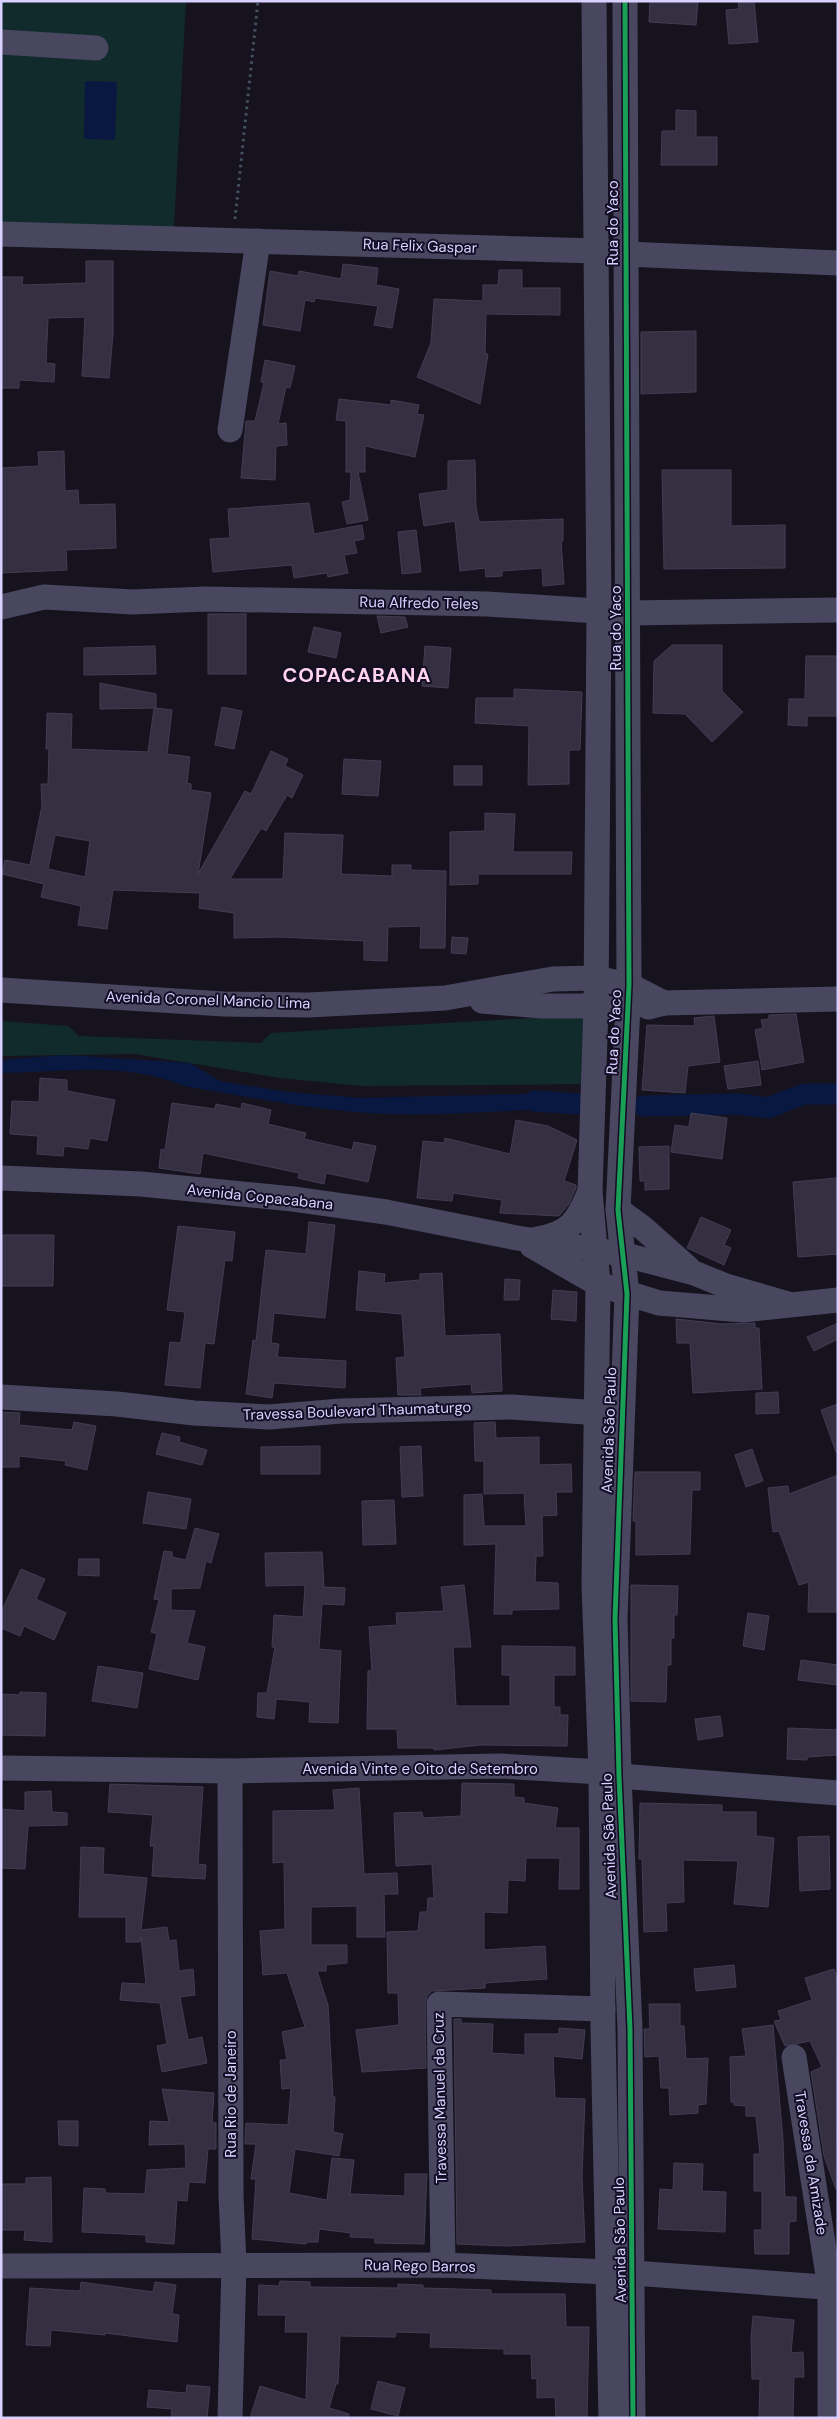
<svg xmlns="http://www.w3.org/2000/svg" width="839" height="2419" viewBox="0 0 839 2419" font-family="'DM Sans',sans-serif">
	<style>
		.green { fill: #112b2d }
		.water { fill: #081841 }
		.lines { fill: none; stroke-linecap: round; stroke-linejoin: round }
		.canal { stroke: #081841; stroke-width: 21 }
		.building { fill: #343042; stroke: #433c54; fill-rule: evenodd }
		.path { stroke: #445161; stroke-width: 3; stroke-dasharray: 2.5 4; stroke-linecap: butt }
		.minor { stroke: #494760; stroke-width: 25 }
		.cycleway-casing { stroke: #130d25; stroke-width: 8 }
		.cycleway { stroke: #1a9f57; stroke-width: 5 }
		.labels { text-anchor: middle; stroke-width: 4; stroke-linejoin: round; paint-order: stroke }
		.street-label { font-size: 15px; fill: #d9d1ff; stroke: #130d25 }
		.district-label { font-size: 20px; font-weight: bold; letter-spacing: 1px; fill: #ffd3ec; stroke: #130d25 }
	</style>
	<rect width="100%" height="100%" fill="#16131f"/>
	<!-- green -->
	<g class="green">
		<polygon points="1,1 186,1 174,227 1,222"/>
		<polygon points="586,1015 588,1084 361,1086 280,1078 135,1054 1,1056 1,1021 68,1026 79,1036 261,1043 271,1033"/>
	</g>
	<!-- water -->
	<g class="water">
		<polygon points="85,81 117,82 115,140 84,139"/>
		<path d="M 64,1055 L 190,1063 L 220,1081 L 287,1092 L 362,1098 L 564,1093 L 562,1108 C 498,1111 433,1117 368,1113 C 307,1109 245,1096 184,1086 C 126,1061 63,1072 1,1073 L 1,1060 Z"/>
	</g>
	<g class="lines">
		<!-- canal -->
		<g class="canal">
			<polyline points="535,1101 579,1104"/>
			<polyline points="643,1106 738,1104 768,1108 804,1094 838,1094"/>
		</g>
	</g>
	<!-- building -->
	<g class="building">
		<polygon points="650,1 698,1 696,25 649,22"/>
		<polygon points="738,1 754,1 758,42 729,44 726,10 739,9"/>
		<polygon points="676,110 696,111 696,137 717,137 717,165 661,165 662,131 676,131"/>
		<polygon points="86,261 113,261 113,335 109,378 82,376 85,317 48,318 46,363 55,364 54,382 19,380 19,388 1,388 1,277 23,277 22,285 86,283"/>
		<polygon points="343,264 378,268 376,285 399,289 392,328 374,325 378,306 315,298 314,302 305,300 300,331 263,325 270,271 298,276 299,271 341,279"/>
		<polygon points="499,270 522,270 522,288 560,288 560,315 486,314 485,354 488,354 480,404 417,377 431,343 434,299 483,301 483,285 498,285"/>
		<polygon points="696,331 696,392 641,394 641,332"/>
		<polygon points="265,360 295,366 290,388 286,387 278,424 286,423 287,445 276,446 275,480 241,478 246,421 255,421 264,383 261,382"/>
		<polygon points="339,399 391,405 391,400 419,405 417,414 424,415 415,457 365,446 365,472 358,472 368,520 347,524 342,502 350,500 351,472 346,472 346,421 336,420"/>
		<polygon points="64,451 65,491 78,490 79,505 115,504 116,548 66,550 67,570 1,573 1,468 39,466 38,452"/>
		<polygon points="475,460 476,507 479,522 563,519 563,541 561,541 564,584 543,586 542,568 502,571 502,576 486,577 485,568 460,571 455,521 424,526 419,494 448,490 448,461"/>
		<polygon points="662,470 731,470 731,526 785,525 785,568 664,569"/>
		<polygon points="309,503 314,534 362,525 364,539 354,541 357,553 344,555 348,573 328,577 327,573 294,578 292,565 213,572 210,539 230,538 228,509"/>
		<polygon points="416,530 421,572 402,574 398,532"/>
		<rect x="208" y="614" width="38" height="60"/>
		<polygon points="377,616 405,617 408,627 381,633"/>
		<polygon points="314,627 341,633 336,658 308,652"/>
		<polygon points="672,645 722,645 722,691 743,712 712,742 685,714 653,713 654,661"/>
		<polygon points="155,646 156,674 84,675 84,648"/>
		<polygon points="425,646 451,648 448,688 422,686"/>
		<polygon points="806,656 838,656 838,716 807,716 807,726 788,725 789,699 805,699"/>
		<path d="M 100,683 L 156,694 L 156,708 L 172,710 L 167,754 L 190,757 L 187,783 L 191,784 L 191,790 L 211,793 L 198,874 L 245,791 L 251,794 L 271,751 L 288,759 L 285,766 L 303,775 L 292,798 L 287,795 L 266,831 L 261,828 L 230,879 L 283,879 L 285,833 L 343,835 L 341,874 L 392,876 L 392,865 L 411,865 L 411,870 L 446,871 L 445,948 L 420,948 L 421,926 L 388,927 L 387,961 L 364,960 L 364,941 L 281,937 L 234,938 L 234,913 L 199,908 L 200,893 L 113,890 L 107,929 L 78,925 L 81,906 L 41,897 L 44,884 L 2,874 L 5,860 L 30,865 L 42,806 L 41,784 L 48,784 L 49,749 L 46,749 L 47,713 L 72,714 L 71,749 L 148,752 L 154,708 L 100,709 ZM 55,835 L 90,841 L 85,877 L 48,869 Z"/>
		<polygon points="514,689 582,692 580,750 569,750 569,784 528,785 529,726 475,723 476,698 514,698"/>
		<polygon points="222,707 242,711 234,749 215,745"/>
		<polygon points="344,759 381,761 378,796 342,794"/>
		<rect x="454" y="766" width="28" height="19"/>
		<polygon points="485,813 515,814 513,852 572,852 571,874 478,874 478,884 450,885 450,832 485,831"/>
		<polygon points="452,937 468,938 466,954 451,953"/>
		<polygon points="796,1014 804,1062 762,1070 755,1030 763,1028 761,1020 769,1019 769,1015"/>
		<polygon points="714,1016 720,1062 688,1066 685,1093 642,1090 647,1025 695,1026 694,1018"/>
		<polygon points="758,1061 761,1085 728,1089 724,1066"/>
		<polygon points="40,1078 67,1080 67,1091 115,1100 107,1141 90,1138 88,1149 64,1146 63,1156 37,1154 38,1136 10,1134 12,1101 39,1102"/>
		<polygon points="172,1103 215,1109 216,1104 241,1109 242,1103 271,1110 268,1124 306,1133 304,1139 352,1150 354,1142 376,1146 368,1182 326,1173 324,1184 298,1178 299,1173 203,1153 200,1174 159,1168 161,1149 165,1150"/>
		<polygon points="691,1113 727,1118 722,1159 671,1152 675,1125 689,1127"/>
		<polygon points="516,1120 548,1126 577,1140 564,1181 576,1185 576,1188 569,1204 559,1216 500,1213 502,1200 453,1193 452,1201 417,1198 423,1141 444,1143 445,1138 510,1154"/>
		<polygon points="669,1146 669,1189 645,1190 645,1181 640,1181 639,1147"/>
		<polygon points="837,1178 838,1254 798,1257 793,1182"/>
		<polygon points="701,1217 731,1230 724,1245 731,1248 724,1265 687,1248"/>
		<polygon points="309,1222 335,1225 325,1318 274,1313 271,1343 279,1344 277,1357 346,1361 345,1388 274,1383 272,1398 246,1394 253,1340 256,1341 266,1250 306,1254"/>
		<polygon points="178,1226 235,1232 232,1261 225,1260 214,1344 205,1343 200,1388 165,1385 170,1342 181,1343 185,1312 167,1310"/>
		<polygon points="1,1235 54,1235 53,1286 1,1286"/>
		<polygon points="359,1271 385,1274 384,1283 420,1280 420,1274 442,1273 445,1336 500,1334 502,1391 472,1393 471,1384 420,1388 421,1395 398,1395 396,1358 405,1357 402,1314 356,1310"/>
		<polygon points="505,1279 520,1280 519,1300 504,1300"/>
		<polygon points="553,1290 577,1292 576,1321 551,1319"/>
		<polygon points="676,1319 722,1324 755,1323 755,1328 759,1328 762,1389 693,1393 690,1343 677,1343"/>
		<polygon points="838,1323 838,1339 814,1351 807,1337"/>
		<polygon points="778,1392 779,1413 756,1414 756,1393"/>
		<polygon points="838,1404 838,1451 836,1452 821,1410"/>
		<polygon points="1,1412 20,1413 19,1425 72,1430 74,1422 96,1426 87,1470 65,1465 66,1461 19,1456 19,1467 1,1467"/>
		<polygon points="495,1422 496,1438 539,1437 539,1465 571,1464 572,1492 556,1492 557,1515 542,1516 543,1556 536,1556 535,1582 558,1583 559,1609 512,1610 512,1614 494,1614 496,1544 464,1545 464,1495 482,1494 484,1526 526,1526 524,1493 484,1494 484,1461 475,1461 474,1423"/>
		<polygon points="162,1433 180,1437 179,1442 207,1450 202,1465 156,1454"/>
		<polygon points="320,1446 320,1474 261,1474 261,1447"/>
		<polygon points="421,1446 423,1496 402,1497 400,1447"/>
		<polygon points="752,1449 763,1481 746,1487 735,1455"/>
		<polygon points="635,1472 700,1472 700,1490 692,1490 690,1554 636,1555 636,1521 633,1521"/>
		<polygon points="838,1475 838,1612 808,1612 809,1582 799,1585 779,1531 773,1532 768,1488 788,1486 789,1494"/>
		<polygon points="148,1492 191,1499 186,1529 143,1523"/>
		<polygon points="394,1500 396,1544 363,1545 362,1501"/>
		<polygon points="195,1528 219,1534 211,1563 206,1561 200,1588 171,1589 171,1610 195,1611 187,1643 205,1647 198,1680 149,1669 157,1634 151,1632 159,1600 154,1599 164,1551 172,1552 172,1557 186,1560"/>
		<polygon points="322,1552 324,1587 345,1588 344,1605 322,1604 319,1649 341,1651 338,1723 309,1722 310,1702 276,1699 274,1719 257,1717 258,1693 267,1693 275,1647 272,1647 274,1615 303,1617 305,1585 266,1586 265,1553"/>
		<polygon points="79,1559 99,1559 99,1576 78,1575"/>
		<polygon points="21,1569 45,1579 36,1599 66,1613 54,1640 24,1626 20,1636 1,1628 1,1613"/>
		<polygon points="464,1585 471,1647 453,1647 456,1706 510,1706 510,1675 502,1675 502,1646 575,1647 575,1675 554,1675 554,1707 560,1707 560,1715 568,1715 567,1746 480,1745 434,1750 434,1748 398,1748 397,1729 367,1729 368,1671 372,1671 369,1627 397,1625 396,1613 444,1611 441,1587"/>
		<polygon points="631,1585 678,1586 677,1615 674,1615 674,1638 671,1638 671,1665 667,1665 666,1702 631,1701"/>
		<polygon points="748,1613 769,1616 764,1650 743,1646"/>
		<polygon points="801,1660 838,1665 838,1685 798,1680"/>
		<polygon points="98,1666 143,1673 137,1708 92,1701"/>
		<polygon points="20,1692 46,1693 45,1736 1,1735 1,1694 20,1695"/>
		<polygon points="720,1716 723,1736 698,1740 695,1719"/>
		<polygon points="788,1728 838,1730 838,1755 807,1757 807,1760 787,1759"/>
		<polygon points="462,1783 514,1784 514,1797 524,1798 524,1803 558,1808 555,1828 579,1828 579,1889 559,1889 560,1858 526,1858 525,1881 508,1880 507,1913 484,1912 484,1950 545,1946 547,1979 485,1983 485,1988 432,1991 427,1996 425,2004 426,2068 362,2072 356,2030 399,2025 398,1993 388,1993 387,1932 418,1931 420,1912 427,1912 428,1898 434,1898 432,1864 396,1866 394,1813 422,1812 423,1818 461,1816"/>
		<polygon points="110,1784 203,1787 198,1864 206,1865 205,1879 152,1876 154,1846 150,1846 153,1815 108,1812"/>
		<polygon points="359,1788 364,1874 397,1873 398,1894 384,1894 385,1937 357,1937 357,1906 311,1907 311,1945 347,1945 347,1963 326,1965 326,1971 317,1971 328,2005 333,2097 335,2097 333,2132 343,2134 339,2156 295,2149 289,2193 327,2200 332,2158 354,2160 350,2194 405,2196 405,2174 427,2174 424,2244 375,2243 375,2238 350,2237 351,2233 319,2229 318,2242 306,2242 306,2244 252,2239 256,2179 251,2179 256,2144 245,2144 246,2123 288,2125 291,2088 282,2089 280,2060 287,2060 282,2032 305,2027 287,1973 263,1975 260,1931 285,1929 284,1862 273,1863 273,1811 335,1810 333,1790"/>
		<polygon points="51,1791 52,1812 67,1813 67,1825 28,1826 25,1869 1,1868 1,1809 25,1811 25,1792"/>
		<polygon points="640,1803 722,1805 722,1812 756,1812 756,1836 774,1838 768,1907 734,1904 738,1861 683,1860 684,1902 666,1903 667,1931 644,1932 642,1859 639,1859"/>
		<polygon points="829,1836 830,1889 800,1891 798,1837"/>
		<polygon points="81,1847 104,1848 103,1874 147,1878 141,1930 167,1927 169,1941 176,1940 179,1971 193,1969 195,1995 180,1997 188,2040 202,2037 207,2063 162,2072 157,2046 167,2044 160,2003 120,2000 122,1983 146,1984 141,1937 140,1942 126,1942 126,1917 79,1917"/>
		<polygon points="734,1965 736,1987 696,1991 694,1969"/>
		<polygon points="834,1969 838,1981 836,2189 824,2156 811,2072 822,2067 810,2041 785,2046 774,2021 781,2020 778,2011 812,2000 805,1978"/>
		<polygon points="649,2004 680,2004 680,2026 684,2026 686,2059 708,2058 706,2104 698,2105 698,2113 670,2115 669,2088 661,2088 659,2056 645,2057 644,2029 650,2029"/>
		<polygon points="454,2019 461,2019 461,2023 493,2024 492,2053 525,2055 525,2034 559,2034 559,2028 585,2030 582,2059 553,2056 555,2098 585,2099 582,2176 585,2242 507,2246 457,2244"/>
		<polygon points="773,2025 783,2140 785,2197 796,2197 796,2221 789,2222 789,2254 755,2254 754,2230 762,2230 762,2191 754,2191 754,2154 760,2154 756,2116 746,2116 746,2106 734,2105 734,2102 731,2102 730,2057 746,2056 742,2029"/>
		<polygon points="162,2089 214,2093 212,2122 216,2123 216,2149 208,2149 205,2183 189,2182 187,2201 177,2200 174,2244 146,2242 146,2235 82,2232 84,2188 105,2189 105,2193 145,2194 147,2170 186,2168 185,2144 149,2145 150,2121 169,2122"/>
		<polygon points="58,2121 78,2121 78,2146 59,2145"/>
		<polygon points="674,2163 703,2164 702,2191 726,2192 725,2232 658,2229 660,2189 673,2190"/>
		<polygon points="51,2177 52,2242 24,2240 25,2230 1,2230 1,2184 26,2184 26,2178"/>
		<polygon points="280,2281 310,2282 310,2287 398,2288 398,2284 423,2285 423,2288 491,2290 491,2294 565,2294 566,2327 589,2327 587,2417 556,2418 555,2397 537,2398 537,2378 532,2379 531,2354 504,2354 504,2349 430,2347 431,2333 396,2332 395,2337 340,2336 338,2384 336,2384 329,2408 349,2414 349,2418 250,2418 260,2386 306,2400 308,2332 285,2332 286,2315 258,2315 259,2285 279,2286"/>
		<polygon points="81,2282 153,2292 155,2282 176,2285 172,2314 179,2315 177,2342 105,2333 105,2335 51,2330 50,2346 26,2345 30,2288 80,2291"/>
		<polygon points="753,2316 794,2320 791,2353 803,2352 804,2377 794,2377 793,2418 759,2418 760,2379 752,2379 751,2338"/>
		<polygon points="378,2381 405,2388 398,2416 371,2409"/>
		<polygon points="187,2385 210,2387 207,2418 171,2418 172,2409 147,2407 149,2390 186,2393"/>
	</g>
	<g class="lines">
		<!-- path -->
		<polyline class="path" points="235,219 258,1"/>
		<!-- minor -->
		<g class="minor">
			<polyline points="594,1 599,611 596,1006 590,1191 598,1284 594,1585 601,1772 603,2028 611,2418"/>
			<polyline points="625,1 629,985 618,1210 627,1294 615,1619 619,1776 630,2029 633,2418"/>
			<polyline points="1,42 96,48"/>
			<polyline points="1,234 596,251 625,254 838,263"/>
			<polyline points="230,430 258,241"/>
			<polyline points="1,607 44,597 133,602 205,599 487,604 629,613 838,610"/>
			<polyline points="1,990 224,1004 308,1005 445,998 553,979 595,978 629,985 664,1003"/>
			<polyline points="482,1001 542,1006 596,1006 612,1009"/>
			<polyline points="648,1007 664,1003 838,999"/>
			<polyline points="1,1178 141,1184 293,1199 386,1212 517,1238 622,1254 694,1273 726,1286 788,1304"/>
			<polyline points="618,1210 643,1228 688,1268"/>
			<path d="M 537,1239 C 570,1234 578,1221 590,1191"/>
			<polyline points="532,1246 598,1284 659,1303 743,1310 838,1300"/>
			<polyline points="1,1397 117,1404 194,1413 269,1417 341,1411 512,1407 614,1414"/>
			<polyline points="1,1768 230,1771 500,1766 601,1772 619,1776 838,1793"/>
			<polyline points="230,1771 231,2196 234,2264 230,2418"/>
			<polyline points="794,2057 830,2288 830,2418"/>
			<polyline points="443,2265 439,2004 603,2009"/>
			<polyline points="1,2266 443,2265 633,2273 838,2288"/>
		</g>
		<!-- cycleway casing -->
		<g class="cycleway-casing">
			<polyline id="cycleway" points="625,1 629,985 618,1210 627,1294 615,1619 619,1776 630,2029 633,2418"/>
		</g>
		<!-- cycleway -->
		<use href="#cycleway" class="cycleway"/>
	</g>
	<g class="labels">
		<!-- street labels -->
		<g class="street-label">
			<text transform="translate(613 223) rotate(-90)" y="5">Rua do Yaco</text>
			<text transform="translate(420 246) rotate(2)" y="5">Rua Felix Gaspar</text>
			<text transform="translate(419 603) rotate(1)" y="5">Rua Alfredo Teles</text>
			<text transform="translate(616 628) rotate(-90)" y="5">Rua do Yaco</text>
			<text transform="translate(208 1000) rotate(2)" y="5">Avenida Coronel Mancio Lima</text>
			<text transform="translate(614 1032) rotate(-87)" y="5">Rua do Yaco</text>
			<text transform="translate(260 1197) rotate(6)" y="5">Avenida Copacabana</text>
			<text transform="translate(357 1411) rotate(-2)" y="5">Travessa Boulevard Thaumaturgo</text>
			<text transform="translate(609 1430) rotate(-88)" y="5">Avenida São Paulo</text>
			<text x="420" y="1774">Avenida Vinte e Oito de Setembro</text>
			<text transform="translate(609 1836) rotate(-92)" y="5">Avenida São Paulo</text>
			<text transform="translate(231 2094) rotate(-90)" y="5">Rua Rio de Janeiro</text>
			<text transform="translate(440 2098) rotate(-91)" y="5">Travessa Manuel da Cruz</text>
			<text transform="translate(811 2163) rotate(81)" y="5">Travessa da Amizade</text>
			<text transform="translate(620 2240) rotate(-91)" y="5">Avenida São Paulo</text>
			<text transform="translate(420 2266) rotate(1)" y="5">Rua Rego Barros</text>
		</g>
		<!-- district labels -->
		<g class="district-label">
			<text x="357" y="682">COPACABANA</text>
		</g>
	</g>
	<!-- border -->
	<rect width="839" height="2419" fill="none" stroke="#d9d1ff" stroke-width="5"/>
</svg>
